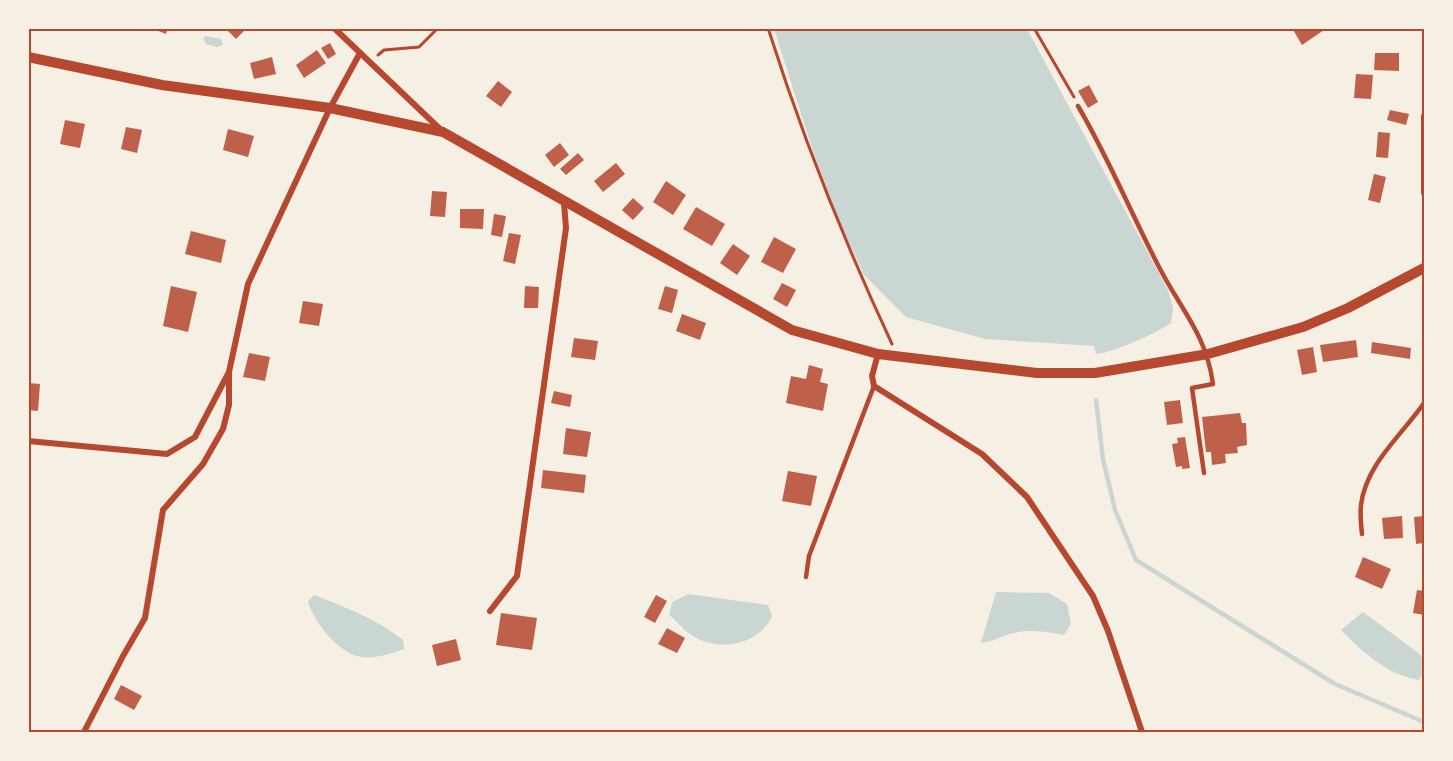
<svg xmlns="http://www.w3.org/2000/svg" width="1453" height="761" viewBox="0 0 1453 761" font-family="'Exo 2',sans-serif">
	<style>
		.water { fill: #c9d6d2 }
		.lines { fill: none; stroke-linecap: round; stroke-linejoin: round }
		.stream { stroke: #c9d6d2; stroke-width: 4.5 }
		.building { fill: #bf614a }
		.path { stroke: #b5482f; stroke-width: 3 }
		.service { stroke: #b5482f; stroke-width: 4.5 }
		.minor { stroke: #b5482f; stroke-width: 6 }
		.tertiary { stroke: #b5482f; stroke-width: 10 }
		.neatline { fill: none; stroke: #b5482f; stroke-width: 2 }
	</style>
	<rect width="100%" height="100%" fill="#f6efe4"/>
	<!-- water -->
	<g class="water">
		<path d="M 774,29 L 1027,29 L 1168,290 L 1173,308 L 1171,323 C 1156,333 1113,353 1096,354 L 1094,346 L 985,339 L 906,317 L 864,275 L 837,216 L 812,148 Z"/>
		<polygon points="206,36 221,39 223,45 217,47 206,44 203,38"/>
		<path d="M 996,592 L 1049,593 L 1067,604 L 1071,624 L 1064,635 C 1048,632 1030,629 1014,633 C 1002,635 994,642 981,643 Z"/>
		<path d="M 689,594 L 768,605 L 772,616 C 759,646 716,653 690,634 C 682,629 677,621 669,615 L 672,602 Z"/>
		<path d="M 314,595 C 345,607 377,619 403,640 L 404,649 C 392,653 376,659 362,657 C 340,655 314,622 308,602 Z"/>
		<path d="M 1363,612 L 1421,655 L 1424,672 L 1419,680 C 1386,674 1364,653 1341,630 Z"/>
	</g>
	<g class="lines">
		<!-- stream -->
		<polyline class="stream" points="1096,400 1103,459 1115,510 1136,560 1335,684 1424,722"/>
	</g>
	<!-- building -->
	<g class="building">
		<polygon points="151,28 168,28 166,34"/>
		<polygon points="225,28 247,28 236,39"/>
		<polygon points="1292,28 1327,28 1302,45"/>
		<polygon points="330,43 336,54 328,59 321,48"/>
		<polygon points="317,50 326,63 304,78 296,65"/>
		<polygon points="1375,53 1399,53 1399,71 1374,70"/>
		<polygon points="272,57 276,74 254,79 250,63"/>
		<polygon points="1356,74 1373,75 1371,99 1354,98"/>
		<polygon points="498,81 512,92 501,107 486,96"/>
		<polygon points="1089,85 1098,102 1088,108 1078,91"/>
		<polygon points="1390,110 1409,114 1406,125 1387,120"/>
		<polygon points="65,120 85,124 80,148 60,144"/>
		<polygon points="126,127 142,130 137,153 121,149"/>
		<polygon points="228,129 254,136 248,157 223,150"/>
		<polygon points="1378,132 1390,133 1388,158 1376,157"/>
		<polygon points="560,143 569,155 554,167 545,155"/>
		<polygon points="578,153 584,160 566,175 560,169"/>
		<polygon points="616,163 625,174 603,192 594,181"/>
		<polygon points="1374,174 1386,177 1380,203 1368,200"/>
		<polygon points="666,181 686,195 673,215 653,202"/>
		<polygon points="432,191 447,192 445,217 430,216"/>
		<polygon points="633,198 644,208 633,220 622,210"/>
		<polygon points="696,207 725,224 712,246 683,229"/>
		<polygon points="460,209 484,209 483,229 460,228"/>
		<polygon points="494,214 506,216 502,237 491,235"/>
		<polygon points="191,231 226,240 221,263 185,254"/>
		<polygon points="509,233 521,235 515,264 503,261"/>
		<polygon points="774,237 796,249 783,273 761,262"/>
		<polygon points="733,244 750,256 737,275 720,263"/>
		<polygon points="782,283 796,290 787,307 773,299"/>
		<polygon points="171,286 197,292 188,332 163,326"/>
		<polygon points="525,286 539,287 538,308 524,308"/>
		<polygon points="665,286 678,290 672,313 658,309"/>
		<polygon points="303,301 323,304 319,326 299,323"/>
		<polygon points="682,314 706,323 700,340 676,331"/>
		<polygon points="574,338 598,341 595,360 571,357"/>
		<polygon points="1356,340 1358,357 1323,362 1320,345"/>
		<polygon points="1372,342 1411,348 1410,359 1371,353"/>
		<polygon points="1313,347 1317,372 1302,375 1297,350"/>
		<polygon points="249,353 270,357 265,381 243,377"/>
		<polygon points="809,365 823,369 820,382 828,384 823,411 786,403 791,376 806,379"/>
		<polygon points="28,383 40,384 38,411 28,410"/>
		<polygon points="554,391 572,395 570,407 551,403"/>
		<polygon points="1180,400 1183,423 1167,425 1164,402"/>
		<polygon points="1240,413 1242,423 1246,423 1247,445 1237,447 1238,453 1225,454 1226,463 1212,465 1211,452 1206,452 1202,417"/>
		<polygon points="566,428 591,432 587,457 563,454"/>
		<polygon points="1185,437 1190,468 1182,469 1182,466 1176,467 1172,444 1178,443 1177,438"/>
		<polygon points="543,470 586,475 584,493 541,488"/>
		<polygon points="788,471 817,476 811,506 782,501"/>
		<polygon points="1402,516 1403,538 1384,539 1382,518"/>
		<polygon points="1424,516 1424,543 1416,544 1414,517"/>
		<polygon points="1363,557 1391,569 1382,589 1355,577"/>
		<polygon points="1417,590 1424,591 1424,615 1413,613"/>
		<polygon points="656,595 667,601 655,623 644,617"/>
		<polygon points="501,613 537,618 532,650 496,645"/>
		<polygon points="667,628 685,638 677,653 658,644"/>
		<polygon points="456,639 461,660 437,666 432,645"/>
		<polygon points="121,685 142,696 134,710 114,699"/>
	</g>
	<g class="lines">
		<!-- path -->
		<g class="path">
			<path d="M 768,28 C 803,139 843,239 892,344"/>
			<polyline points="1034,28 1074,97"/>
			<polyline points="378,55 384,50 419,47 438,28"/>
		</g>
		<!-- service -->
		<g class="service">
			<path d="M 1078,106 C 1108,157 1131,213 1158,265 C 1180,309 1206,333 1213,384 L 1192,388 L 1204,473"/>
			<path d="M 1362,534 C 1361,525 1360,514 1361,505 C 1366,464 1402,435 1424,403"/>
			<polyline points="806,577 809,556 874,386"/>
		</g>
		<!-- minor -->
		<g class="minor">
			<polyline points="334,28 440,129"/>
			<polyline points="1424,116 1424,193"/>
			<polyline points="878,354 872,376 874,386 982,454 1027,497 1093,596 1108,631 1142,732"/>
			<polyline points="28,441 167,454 195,437 229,372"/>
			<polyline points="490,611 517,576 566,228 564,203"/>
			<polyline points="84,732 123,656 145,618 163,510 203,464 223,429 229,405 229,372 248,284 330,108 360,53"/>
		</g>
		<!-- tertiary -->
		<polyline class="tertiary" points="28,57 162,85 330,108 443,132 792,330 878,354 1037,373 1095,373 1208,354 1303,327 1348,308 1424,268"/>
	</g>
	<!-- border -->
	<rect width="1453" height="761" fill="none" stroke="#f6efe4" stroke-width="60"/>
	<rect x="30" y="30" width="1393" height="701" class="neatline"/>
</svg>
